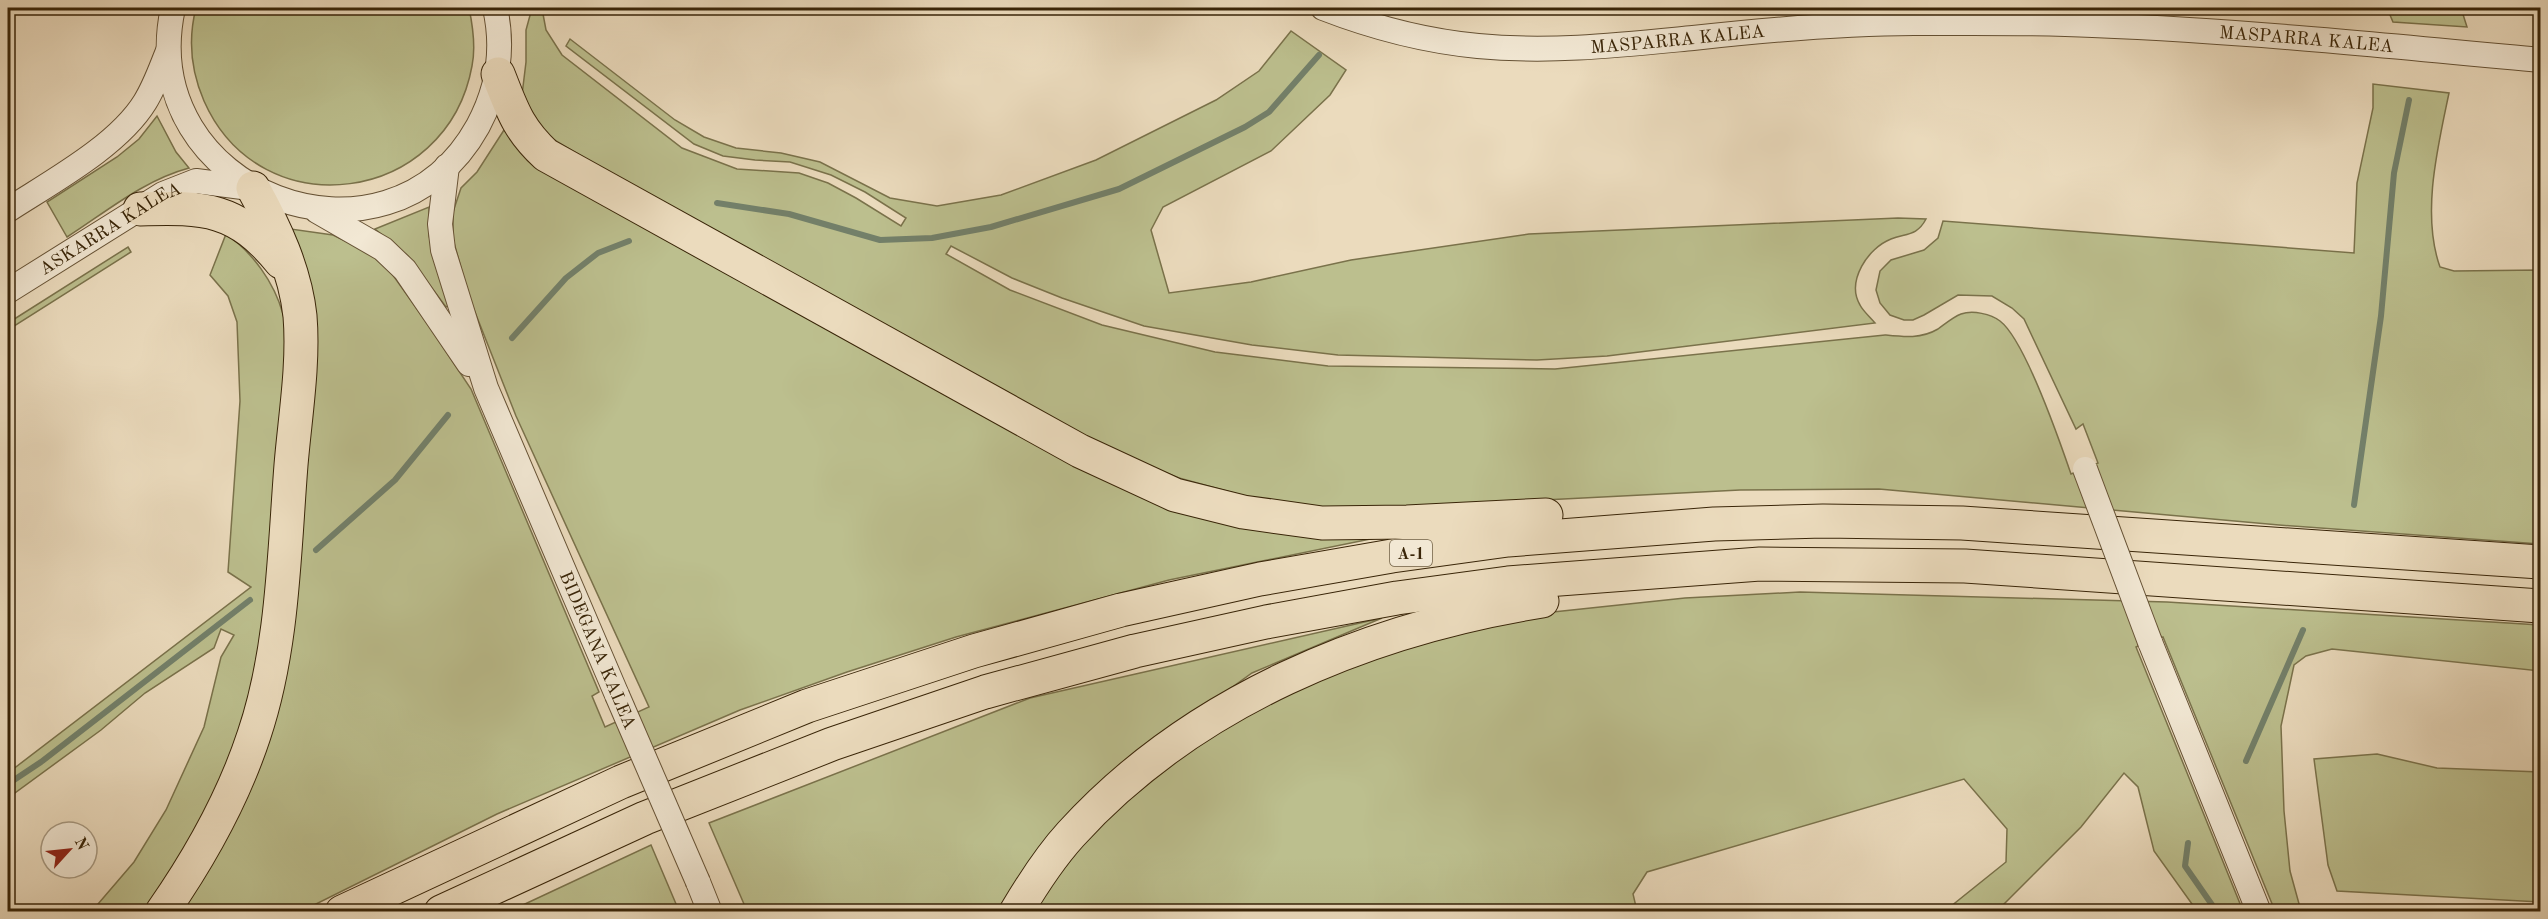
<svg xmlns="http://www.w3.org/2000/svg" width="2548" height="919" viewBox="0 0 2548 919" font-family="'Old Standard TT',serif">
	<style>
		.green { fill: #bcbf8e; stroke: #7a724b; stroke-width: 1.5 }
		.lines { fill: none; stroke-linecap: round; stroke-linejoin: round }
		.stream { stroke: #73806a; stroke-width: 6 }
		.minor-casing { stroke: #665235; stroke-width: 26 }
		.highway-casing { stroke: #392508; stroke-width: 35 }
		.minor { stroke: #f2e8d4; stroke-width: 24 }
		.highway { stroke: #ebdbbd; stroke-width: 33 }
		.minor-bridge-casing { stroke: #665235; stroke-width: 26; stroke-linecap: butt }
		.minor-bridge { stroke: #f2e8d4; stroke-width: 24 }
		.labels { text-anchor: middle; stroke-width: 6; stroke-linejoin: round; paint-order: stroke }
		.shield { fill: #f2e8d4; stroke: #706045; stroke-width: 1.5 }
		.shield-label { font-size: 16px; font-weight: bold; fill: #392508 }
		.street-label { font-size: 18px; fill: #392508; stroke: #f2e8d4 }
	</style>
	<rect width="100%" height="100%" fill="#ebdbbd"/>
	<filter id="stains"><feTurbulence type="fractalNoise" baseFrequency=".00333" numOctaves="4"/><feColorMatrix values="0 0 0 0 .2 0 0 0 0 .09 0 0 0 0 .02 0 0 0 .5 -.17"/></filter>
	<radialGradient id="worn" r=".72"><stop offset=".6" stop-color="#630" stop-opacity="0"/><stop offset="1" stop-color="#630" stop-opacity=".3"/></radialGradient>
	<!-- green -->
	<g class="green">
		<path d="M 196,8 L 469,8 C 473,27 476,47 472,66 C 447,204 261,230 204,101 C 191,71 188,39 196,8 Z"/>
		<path d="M 532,8 L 545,8 L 543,14 L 546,30 L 562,55 L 682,148 L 737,169 L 799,173 L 828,183 L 856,198 L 901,226 L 906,218 L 865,192 L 831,175 L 790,162 L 755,160 L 723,156 L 694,144 L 566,46 L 570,39 L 675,120 L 704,137 L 736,148 L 781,153 L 820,162 L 890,198 L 937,206 L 1001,195 L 1096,160 L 1216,100 L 1259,71 L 1291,31 L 1346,70 L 1330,95 L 1271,151 L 1163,207 L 1151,230 L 1169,293 L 1251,282 L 1351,260 L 1529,234 L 1898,218 L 1926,219 C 1917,236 1907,233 1891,239 C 1868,248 1846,281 1860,305 C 1863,311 1870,317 1875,323 L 1607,356 L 1537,360 L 1338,355 L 1252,345 L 1144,326 L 1062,298 L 1012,278 L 951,246 L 946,254 L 1010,290 L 1102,325 L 1215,352 L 1328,366 L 1555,369 L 1885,335 C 1904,337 1921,339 1938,329 C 1945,324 1953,317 1961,314 C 1973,310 1991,314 2000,321 C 2025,340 2060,442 2071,474 L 2098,463 L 2083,424 L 2076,429 L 2024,319 L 2012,308 L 1992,296 L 1958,295 L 1924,315 L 1913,320 L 1904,320 L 1890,315 L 1880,303 L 1876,290 L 1880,271 L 1891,260 L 1924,250 L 1938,238 L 1943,221 L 2354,253 L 2357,183 L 2373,108 L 2373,84 L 2449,93 C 2438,146 2421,214 2440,267 L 2454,271 L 2540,270 L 2540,544 L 2279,525 L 1879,489 L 1740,490 L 1383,508 L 1314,507 L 1245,496 L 1179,478 L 1097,445 L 663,205 L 546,135 L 522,95 L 526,62 L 526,30 Z"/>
		<polygon points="2387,8 2461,8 2467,27 2393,22"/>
		<path d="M 157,116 L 176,152 L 189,168 C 144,180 106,212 67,237 L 47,202 L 117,157 L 139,139 Z"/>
		<polygon points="504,130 522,149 1097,467 1385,536 1169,580 956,637 847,672 740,710 497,814 302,911 176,912 277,691 291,229 333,235 368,252 390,271 427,323 471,389 599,692 592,696 605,727 649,707 516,416 469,297 453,239 453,212 461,188 477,172"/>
		<polygon points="429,207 429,236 450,305 446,307 408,256 375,229"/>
		<path d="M 226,234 C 253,253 274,282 283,314 C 286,322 285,332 285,341 C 286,371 283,401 281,431 C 273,536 272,646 236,746 C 214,806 184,861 144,911 L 92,911 L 134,862 L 166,810 L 204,727 L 221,657 L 234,635 L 221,629 L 214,648 L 145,693 L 101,730 L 8,798 L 8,773 L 251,587 L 228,572 L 240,401 L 237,322 L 228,296 L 210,275 Z"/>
		<polygon points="128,247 131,252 8,330 8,323"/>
		<polygon points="1800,592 2167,602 2540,625 2540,671 2332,649 2306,656 2294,665 2281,726 2284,811 2290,871 2301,911 2275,911 2163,637 2136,647 2243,911 2197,911 2154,851 2138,787 2124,773 2081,827 1997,911 1945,911 2006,862 2007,829 1964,779 1647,872 1633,894 1637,911 1029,912 1101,822 1212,733 1349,664 1447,634 1553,612 1685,598"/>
		<polygon points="1382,618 1252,673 1133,759 1001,911 747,911 709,823 1030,698"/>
		<polygon points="2377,754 2437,768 2540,772 2540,902 2337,891 2328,865 2314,759"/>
		<polygon points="651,845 679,911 510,911"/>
	</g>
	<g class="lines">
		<!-- stream -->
		<g class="stream">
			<polyline points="717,203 789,214 880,240 932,238 991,227 1119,189 1245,127 1269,112 1319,55"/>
			<polyline points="512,338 566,278 598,253 629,241"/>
			<polyline points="2354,505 2381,316 2394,173 2409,100"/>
			<polyline points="316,550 395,480 448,415"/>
			<polyline points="2246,761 2303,630"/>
			<polyline points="8,784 41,762 250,600"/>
			<polyline points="2188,843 2185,866 2217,912"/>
		</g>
		<!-- minor casing -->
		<g class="minor-casing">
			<g id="minor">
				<path d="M 173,8 C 133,192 387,290 478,126 C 498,89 504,48 495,8"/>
				<path id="s1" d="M 1323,8 C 1372,27 1425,41 1478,46 C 1550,53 1621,45 1693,38 C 1766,30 1841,23 1914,23 C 1973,23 2033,22 2093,25 C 2242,31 2392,46 2540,60"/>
				<polyline points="447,166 440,224 443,250 486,388 617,695"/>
				<path d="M 8,210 C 51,182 118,146 145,102 C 155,86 161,68 168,51"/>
				<polyline points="317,211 383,249 405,270 469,364"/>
				<path id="s2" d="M 8,291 L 163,194 L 196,181 L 250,188"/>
				<polyline points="2150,642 2259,912"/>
				<polyline points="698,882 710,912"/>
			</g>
		</g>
		<!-- highway casing -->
		<g class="highway-casing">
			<g id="highway">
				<path d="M 498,74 C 512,109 517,128 546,155 L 1080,451 L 1175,495 L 1243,512 L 1322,523 L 1407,522 L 1546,515"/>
				<path d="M 140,209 C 205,207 237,208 281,262"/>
				<path d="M 162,912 C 201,856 233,799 254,735 C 283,649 284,554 291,465 C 295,417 304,364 300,316 C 295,270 275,228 253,188"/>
				<polyline points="342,912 621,782 807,706 974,651 1121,610 1260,579 1392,556 1508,540 1714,524 1823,521 1962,523 2540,562"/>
				<polyline points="441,912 645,818 832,744 985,692 1135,651 1266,622 1397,598 1508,583 1760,564 1965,566 2540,606"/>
				<path d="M 1016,912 C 1032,885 1050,857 1071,834 C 1192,701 1367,629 1542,601"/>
			</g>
		</g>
		<!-- minor -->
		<use href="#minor" class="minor"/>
		<!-- highway -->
		<use href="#highway" class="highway"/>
		<!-- minor-bridge casing -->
		<g class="minor-bridge-casing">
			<g id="minor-bridge">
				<polyline points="2085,469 2150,642"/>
				<polyline points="617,695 698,882"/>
			</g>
		</g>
		<!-- minor-bridge -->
		<use href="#minor-bridge" class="minor-bridge"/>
	</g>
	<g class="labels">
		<!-- shield labels -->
		<rect class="shield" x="1390" y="540" width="42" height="26" rx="4.5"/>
		<g class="shield-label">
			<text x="1411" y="559">A-1</text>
		</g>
		<!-- street labels -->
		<g class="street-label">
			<text dy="6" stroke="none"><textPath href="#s1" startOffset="990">MASPARRA KALEA</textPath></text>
			<text dy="6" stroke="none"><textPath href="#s1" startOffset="360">MASPARRA KALEA</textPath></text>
			<text dy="6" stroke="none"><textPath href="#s2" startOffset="120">ASKARRA KALEA</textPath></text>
			<text transform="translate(598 650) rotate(67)" y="6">BIDEGANA KALEA</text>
		</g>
	</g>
	<!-- margin -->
	<rect width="2548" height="919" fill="none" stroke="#ebdbbd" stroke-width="30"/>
	<rect x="9" y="9" width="2530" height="901" fill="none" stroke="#392508" stroke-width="3"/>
	<rect x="15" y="15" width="2518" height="889" fill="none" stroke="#392508" stroke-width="1.5"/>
	<!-- north arrow -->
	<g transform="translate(69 850) rotate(63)"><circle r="28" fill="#f2e8d4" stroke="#a89a82" stroke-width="1.5"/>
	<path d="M0-4.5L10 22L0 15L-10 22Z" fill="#8f2418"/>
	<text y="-9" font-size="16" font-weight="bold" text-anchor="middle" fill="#392508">N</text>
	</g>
	<rect width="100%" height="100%" filter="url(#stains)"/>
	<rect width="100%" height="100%" fill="url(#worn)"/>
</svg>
